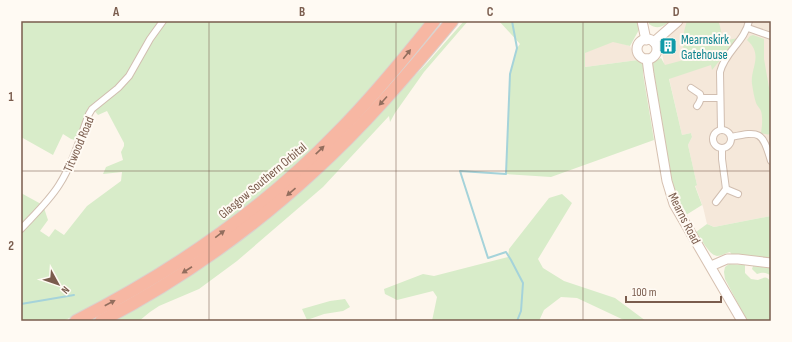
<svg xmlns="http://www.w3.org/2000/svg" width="792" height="342" viewBox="0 0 792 342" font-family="'Sofia Sans Condensed',sans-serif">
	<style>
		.residential { fill: #f5e8da }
		.green { fill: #d8ecc9 }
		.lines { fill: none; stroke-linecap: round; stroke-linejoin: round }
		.stream { stroke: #a5d3da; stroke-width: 2 }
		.street-casing { stroke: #d1beb0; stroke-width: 8 }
		.secondary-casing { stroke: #d6c0b0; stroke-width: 11 }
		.highway-casing { stroke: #dad1cd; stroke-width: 14 }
		.street { stroke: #fff; stroke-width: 6 }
		.secondary { stroke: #fff; stroke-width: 9 }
		.highway { stroke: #f7b7a3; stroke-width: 12 }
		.oneway { fill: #936e5e }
		.grid { fill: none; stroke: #7a5c4d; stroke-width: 1; stroke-opacity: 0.55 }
		.labels { text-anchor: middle; stroke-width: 4; stroke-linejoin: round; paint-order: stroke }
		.culture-label { font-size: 13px; fill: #0d838f; stroke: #fffaf3; text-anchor: start }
		.street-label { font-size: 13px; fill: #7a5c4d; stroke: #fffaf3 }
		.neatline { fill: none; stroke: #7a5c4d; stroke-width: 1.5 }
		.grid-label { font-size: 13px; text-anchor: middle; font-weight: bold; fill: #7a5c4d }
	</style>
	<rect width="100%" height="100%" fill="#fdf6ec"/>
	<!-- residential -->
	<g class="residential">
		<polygon points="684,21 771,21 771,216 714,227 707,224 703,207 695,185 697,185 688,145 692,137 691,133 682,135 669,78 665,69 660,43"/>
		<polygon points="613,41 630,46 638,60 585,67 584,53"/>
	</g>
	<!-- green -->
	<g class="green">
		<polygon points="21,21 426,21 408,45 356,107 285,176 223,226 150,275 76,315 63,321 21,321 21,234 44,208 48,220 40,231 49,237 55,229 64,235 87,206 121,181 122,172 103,174 106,167 123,160 121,152 124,146 124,143 107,111 98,115 93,109 80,141 71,139 63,134 53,155 21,137"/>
		<polygon points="464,21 468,21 424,72 395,113 390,122 389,116 323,187 237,261 199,289 159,306 150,312 139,321 109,321 385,107 427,63"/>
		<polygon points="499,21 637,21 640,28 630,46 613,42 585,53 585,67 638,60 644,64 643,74 654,140 551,177 506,174 510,74 517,48 520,44"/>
		<path d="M 649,21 L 670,21 C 663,27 657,30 649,24 Z"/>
		<path d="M 687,21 L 718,21 L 720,26 L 723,41 L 738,38 L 712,70 L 711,65 L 669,79 L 682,135 L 691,133 L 692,137 L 688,145 L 697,185 L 695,186 L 702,205 L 686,215 L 675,195 L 671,181 L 665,142 L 651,66 L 655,61 L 661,58 L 665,65 L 680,61 L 687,58 C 680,45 683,34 687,21 Z"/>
		<path d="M 753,35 L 764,39 L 764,59 L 771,99 L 771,134 C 767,135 765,134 761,133 C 762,126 763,118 761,111 C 760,108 757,106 756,103 C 754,97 753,90 752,84 C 750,68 764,55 747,40 L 750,36 Z"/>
		<polygon points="21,193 41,204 21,225"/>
		<polygon points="562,194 572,203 538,259 543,268 564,281 615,298 646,321 626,321 577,298 561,297 544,310 539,321 432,321 437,297 433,291 397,300 385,294 384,289 423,274 434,276 508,257 509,249 549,198"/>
		<path d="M 771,216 L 771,260 L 732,255 L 730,252 C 726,253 721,256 717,256 C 709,255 701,238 696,232 L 707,224 L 714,227 Z"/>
		<path d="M 729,264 L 745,265 L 745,273 L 751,279 C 753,279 755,280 758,280 C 764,278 766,275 771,282 L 771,321 L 747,321 L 725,279 L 724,272 L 725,267 Z"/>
		<path d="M 753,266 L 771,268 L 771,276 C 766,272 763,272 757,274 L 752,269 Z"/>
		<polygon points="345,299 350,307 343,311 324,314 307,320 302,309 330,301"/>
	</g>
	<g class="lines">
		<!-- stream -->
		<g class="stream">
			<polyline points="512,21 517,48 510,74 506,174 460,171 488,258 506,252 511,260 523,283 521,311 517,321"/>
			<polyline points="21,304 74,295"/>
		</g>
		<!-- street casing -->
		<g class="street-casing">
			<g id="street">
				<polyline points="748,28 771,36"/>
				<polyline points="691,88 700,94 701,98 720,98"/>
				<polyline points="697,106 699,103 701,98"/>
				<path d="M 721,130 L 720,72 C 725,52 745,41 749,21"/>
				<circle cx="722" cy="139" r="9"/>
				<path d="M 731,137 C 760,131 762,131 771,161"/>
				<polyline points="722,148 722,159 726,189"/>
				<polyline points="716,202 726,189 738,194"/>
				<path d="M 21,229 C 34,215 49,201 59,185 C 73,163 80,138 89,114 L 92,109 L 118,88 L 129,76 L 150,39 L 163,21"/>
			</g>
		</g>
		<!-- secondary casing -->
		<g class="secondary-casing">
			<g id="secondary">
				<polyline points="642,21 646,40"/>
				<circle cx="647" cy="49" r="10"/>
				<polyline points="654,42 678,21"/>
				<polyline points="647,59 649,74 667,181 674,204 742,321"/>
				<polyline points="711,266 727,259 738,259 771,263"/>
			</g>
		</g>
		<!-- highway casing -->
		<g class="highway-casing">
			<g id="highway">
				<path d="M 76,321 C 172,272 262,211 337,133 C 372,98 403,60 434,21"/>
				<path d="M 101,321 C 178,281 249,231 313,172 C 364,126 408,74 452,21"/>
			</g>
		</g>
		<!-- street -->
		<use href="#street" class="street"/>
		<!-- secondary -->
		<use href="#secondary" class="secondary"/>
		<!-- highway -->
		<use href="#highway" class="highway"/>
	</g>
	<!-- one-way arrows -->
	<defs><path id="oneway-solid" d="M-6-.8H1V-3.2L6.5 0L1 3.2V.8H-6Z"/></defs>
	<g class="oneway">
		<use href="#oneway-solid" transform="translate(407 54) rotate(-51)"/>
		<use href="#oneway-solid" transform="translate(383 101) rotate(132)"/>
		<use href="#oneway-solid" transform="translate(320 150) rotate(-44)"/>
		<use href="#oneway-solid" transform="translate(291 192) rotate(139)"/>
		<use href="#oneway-solid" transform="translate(220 234) rotate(-37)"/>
		<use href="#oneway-solid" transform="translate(187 270) rotate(147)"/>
		<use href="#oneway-solid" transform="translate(110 303) rotate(-28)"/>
	</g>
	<!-- grid -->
	<path class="grid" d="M 209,21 L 209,321M 396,21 L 396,321M 583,21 L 583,321M 21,171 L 771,171"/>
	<!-- icons -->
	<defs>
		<g id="building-square" transform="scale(0.9)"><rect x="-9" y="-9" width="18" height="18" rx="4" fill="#0f9aa8" stroke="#fffaf3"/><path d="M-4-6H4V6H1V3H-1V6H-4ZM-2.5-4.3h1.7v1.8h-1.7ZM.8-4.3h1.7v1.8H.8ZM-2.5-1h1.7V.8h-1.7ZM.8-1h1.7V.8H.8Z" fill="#fff"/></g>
	</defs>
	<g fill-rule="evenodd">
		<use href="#building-square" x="668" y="46"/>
	</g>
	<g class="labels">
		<!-- culture labels -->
		<g class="culture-label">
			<text x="681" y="44">Mearnskirk<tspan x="681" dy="15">Gatehouse</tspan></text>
		</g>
		<!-- street labels -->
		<g class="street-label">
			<text transform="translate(78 144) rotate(-67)" y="5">Titwood Road</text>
			<text transform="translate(262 180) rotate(-40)" y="5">Glasgow Southern Orbital</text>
			<text transform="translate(685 218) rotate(63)" y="5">Mearns Road</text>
		</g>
	</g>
	<!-- border -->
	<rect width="792" height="342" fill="none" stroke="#fffaf3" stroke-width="44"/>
	<!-- north arrow -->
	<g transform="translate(58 284) rotate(130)" stroke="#fffaf3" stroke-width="3" paint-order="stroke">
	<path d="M0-3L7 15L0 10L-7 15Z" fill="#7a5c4d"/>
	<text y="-6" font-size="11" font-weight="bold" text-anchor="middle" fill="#7a5c4d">N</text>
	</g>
	<!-- scale -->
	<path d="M626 296v6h95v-6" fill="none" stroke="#7a5c4d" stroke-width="2"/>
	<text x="632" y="296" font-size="12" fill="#7a5c4d" stroke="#fffaf3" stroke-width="3" paint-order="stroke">100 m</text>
	<rect x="22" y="22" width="748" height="298" class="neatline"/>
	<g class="grid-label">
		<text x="116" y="16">A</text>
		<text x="302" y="16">B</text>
		<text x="490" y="16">C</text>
		<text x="676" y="16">D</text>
		<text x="11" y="101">1</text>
		<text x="11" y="250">2</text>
	</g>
</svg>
